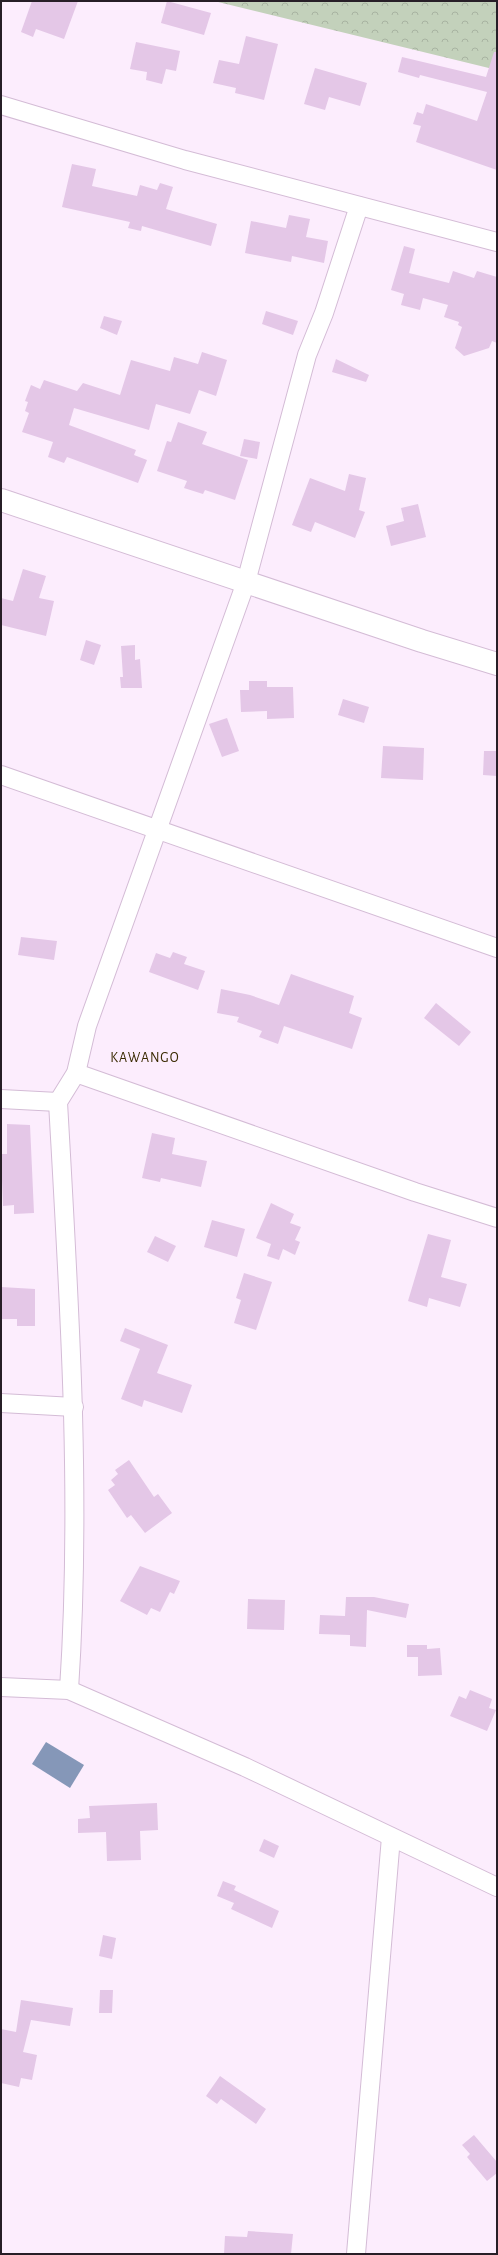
<svg xmlns="http://www.w3.org/2000/svg" width="498" height="2255" viewBox="0 0 498 2255" font-family="'Alegreya Sans',sans-serif">
	<style>
		.forest { fill: url(#forest-crowns) }
		.water { fill: #8597b8 }
		.building { fill: #e4c7e7 }
		.lines { fill: none; stroke-linecap: round; stroke-linejoin: round }
		.street-casing { stroke: #d4bcd6; stroke-width: 20 }
		.secondary-casing { stroke: #d4bcd6; stroke-width: 24 }
		.street { stroke: #fff; stroke-width: 18 }
		.secondary { stroke: #fff; stroke-width: 22 }
		.labels { text-anchor: middle; stroke-width: 3; stroke-linejoin: round; paint-order: stroke }
		.quarter-label { font-size: 14px; letter-spacing: 1px; fill: #392900; stroke: #fcedfd }
	</style>
	<defs>
		<pattern id="forest-crowns" width="20" height="18" patternUnits="userSpaceOnUse"><rect width="20" height="18" fill="#c3d1bb"/><path d="M2 6a3 3 0 1 1 6 0M12 15a3 3 0 1 1 6 0" fill="none" stroke="#a8b3a1"/></pattern>
	</defs>
	<rect width="100%" height="100%" fill="#fcedfd"/>
	<!-- forest -->
	<polygon class="forest" points="214,1 497,1 497,70"/>
	<!-- water -->
	<polygon class="water" points="46,1742 84,1765 70,1788 32,1764"/>
	<!-- building -->
	<g class="building">
		<polygon points="32,1 78,1 64,39 36,29 33,37 21,32"/>
		<polygon points="167,1 211,13 204,35 161,23"/>
		<polygon points="246,36 278,44 264,100 235,93 236,88 213,83 219,60 239,64"/>
		<polygon points="136,42 180,51 176,71 166,69 162,84 146,80 147,72 130,69"/>
		<polygon points="494,52 497,52 497,170 416,142 421,126 413,124 417,112 423,114 426,104 477,121 487,92 420,75 419,78 398,72 402,57 486,77"/>
		<polygon points="315,68 367,83 360,106 329,97 325,110 304,104"/>
		<polygon points="72,164 96,169 92,186 137,196 140,185 157,190 160,183 173,187 166,209 217,224 211,246 142,226 141,231 128,228 130,222 62,207"/>
		<polygon points="289,215 310,219 306,237 328,241 324,263 292,256 291,262 245,253 251,221 286,228"/>
		<polygon points="404,246 415,249 409,273 449,283 453,271 474,278 477,271 497,277 497,343 492,341 489,348 464,356 455,348 462,327 458,325 459,322 444,317 448,305 423,298 420,310 401,305 404,294 391,290"/>
		<polygon points="266,311 298,321 293,335 262,324"/>
		<polygon points="104,316 122,321 117,335 100,328"/>
		<polygon points="202,352 227,360 216,396 199,390 190,414 156,404 149,430 74,408 69,425 136,450 134,455 147,460 138,483 67,457 64,463 48,457 53,442 22,432 29,413 25,411 28,402 25,401 31,385 40,389 44,380 77,391 83,383 120,395 131,360 170,371 174,357 198,364"/>
		<polygon points="336,359 369,375 366,382 332,372"/>
		<polygon points="178,422 207,432 202,444 248,460 235,500 205,490 203,494 184,488 187,481 157,471 167,441 171,442"/>
		<polygon points="244,439 260,442 257,459 240,456"/>
		<polygon points="349,474 366,478 359,510 365,512 355,538 315,522 311,532 292,525 310,478 345,491"/>
		<polygon points="418,504 426,537 391,546 386,526 404,521 401,508"/>
		<polygon points="23,569 46,576 39,598 54,601 46,636 1,625 1,598 13,601"/>
		<polygon points="86,640 101,645 94,665 80,660"/>
		<polygon points="135,645 135,660 140,659 142,688 121,688 120,677 123,677 121,646"/>
		<polygon points="249,681 267,681 267,687 293,687 294,718 267,719 267,711 241,712 240,690 249,690"/>
		<polygon points="343,699 369,707 364,723 338,715"/>
		<polygon points="227,718 239,751 222,757 209,724"/>
		<polygon points="383,746 424,748 423,780 381,778"/>
		<polygon points="484,751 497,751 497,776 483,775"/>
		<polygon points="21,937 57,941 54,960 18,955"/>
		<polygon points="173,952 187,957 184,964 205,971 198,990 149,972 156,953 170,958"/>
		<polygon points="291,974 354,996 349,1013 362,1018 352,1049 284,1026 278,1044 259,1037 262,1031 237,1022 239,1017 217,1013 221,989 250,995 279,1005"/>
		<polygon points="436,1003 471,1032 459,1046 424,1018"/>
		<polygon points="7,1124 30,1125 34,1213 14,1214 14,1205 3,1206 1,1154 7,1154"/>
		<polygon points="152,1133 175,1138 172,1154 207,1161 201,1187 161,1178 160,1182 142,1178"/>
		<polygon points="271,1203 294,1214 290,1223 301,1227 295,1240 300,1242 295,1255 283,1249 279,1260 267,1256 271,1244 256,1238"/>
		<polygon points="212,1220 245,1229 237,1257 204,1247"/>
		<polygon points="428,1234 451,1240 441,1277 467,1284 460,1307 429,1298 427,1307 408,1301"/>
		<polygon points="155,1236 176,1246 168,1262 147,1252"/>
		<polygon points="244,1273 272,1282 256,1330 234,1323 241,1300 236,1298"/>
		<polygon points="1,1287 35,1289 35,1326 17,1326 17,1319 1,1319"/>
		<polygon points="125,1328 168,1345 157,1373 192,1385 182,1413 144,1400 142,1407 121,1399 140,1349 120,1341"/>
		<polygon points="129,1460 154,1497 158,1494 172,1513 145,1533 131,1515 127,1518 108,1490 115,1485 111,1480 118,1474 115,1470"/>
		<polygon points="140,1566 180,1581 174,1594 170,1592 160,1612 151,1608 147,1615 120,1601"/>
		<polygon points="346,1597 374,1597 409,1604 406,1618 367,1610 366,1647 350,1646 350,1635 319,1634 320,1615 345,1616"/>
		<polygon points="248,1599 285,1600 284,1630 247,1629"/>
		<polygon points="407,1645 427,1645 427,1649 440,1648 442,1675 418,1676 418,1657 407,1657"/>
		<polygon points="470,1690 492,1699 489,1708 496,1710 487,1731 450,1716 459,1696 466,1699"/>
		<polygon points="157,1803 158,1830 140,1831 141,1860 107,1861 106,1832 78,1833 78,1819 90,1818 89,1806"/>
		<polygon points="264,1839 279,1846 274,1858 259,1851"/>
		<polygon points="223,1881 236,1886 234,1890 279,1911 272,1928 231,1909 234,1903 217,1896"/>
		<polygon points="103,1935 116,1938 112,1959 99,1956"/>
		<polygon points="100,1990 113,1990 112,2013 99,2013"/>
		<polygon points="21,2000 73,2008 70,2026 31,2020 23,2052 37,2055 32,2080 21,2078 19,2087 1,2083 1,2029 16,2032"/>
		<polygon points="220,2076 266,2109 256,2124 221,2099 217,2104 206,2096"/>
		<polygon points="474,2135 497,2162 497,2173 487,2181 467,2157 470,2154 462,2145"/>
		<polygon points="248,2231 293,2234 291,2254 224,2254 225,2236 247,2237"/>
	</g>
	<g class="lines">
		<!-- street casing -->
		<g class="street-casing">
			<g id="street">
				<polyline points="1,105 185,160 497,242"/>
				<polyline points="1,775 497,948"/>
				<polyline points="76,1073 415,1192 497,1218"/>
				<polyline points="1,1099 58,1102"/>
				<polyline points="1,1403 74,1407"/>
				<polyline points="1,1687 69,1690 245,1767 497,1887"/>
				<path d="M 69,1690 C 82,1494 69,1298 58,1102 L 76,1073 L 87,1026 L 246,582 L 307,355 L 324,313 L 359,206"/>
				<polyline points="356,2254 391,1837"/>
			</g>
		</g>
		<!-- secondary casing -->
		<g class="secondary-casing">
			<polyline id="secondary" points="1,500 422,641 497,664"/>
		</g>
		<!-- street -->
		<use href="#street" class="street"/>
		<!-- secondary -->
		<use href="#secondary" class="secondary"/>
	</g>
	<g class="labels">
		<!-- quarter labels -->
		<g class="quarter-label">
			<text x="145" y="1062">KAWANGO</text>
		</g>
	</g>
	<!-- border -->
	<rect width="498" height="2255" fill="none" stroke="#271e27" stroke-width="4"/>
</svg>
